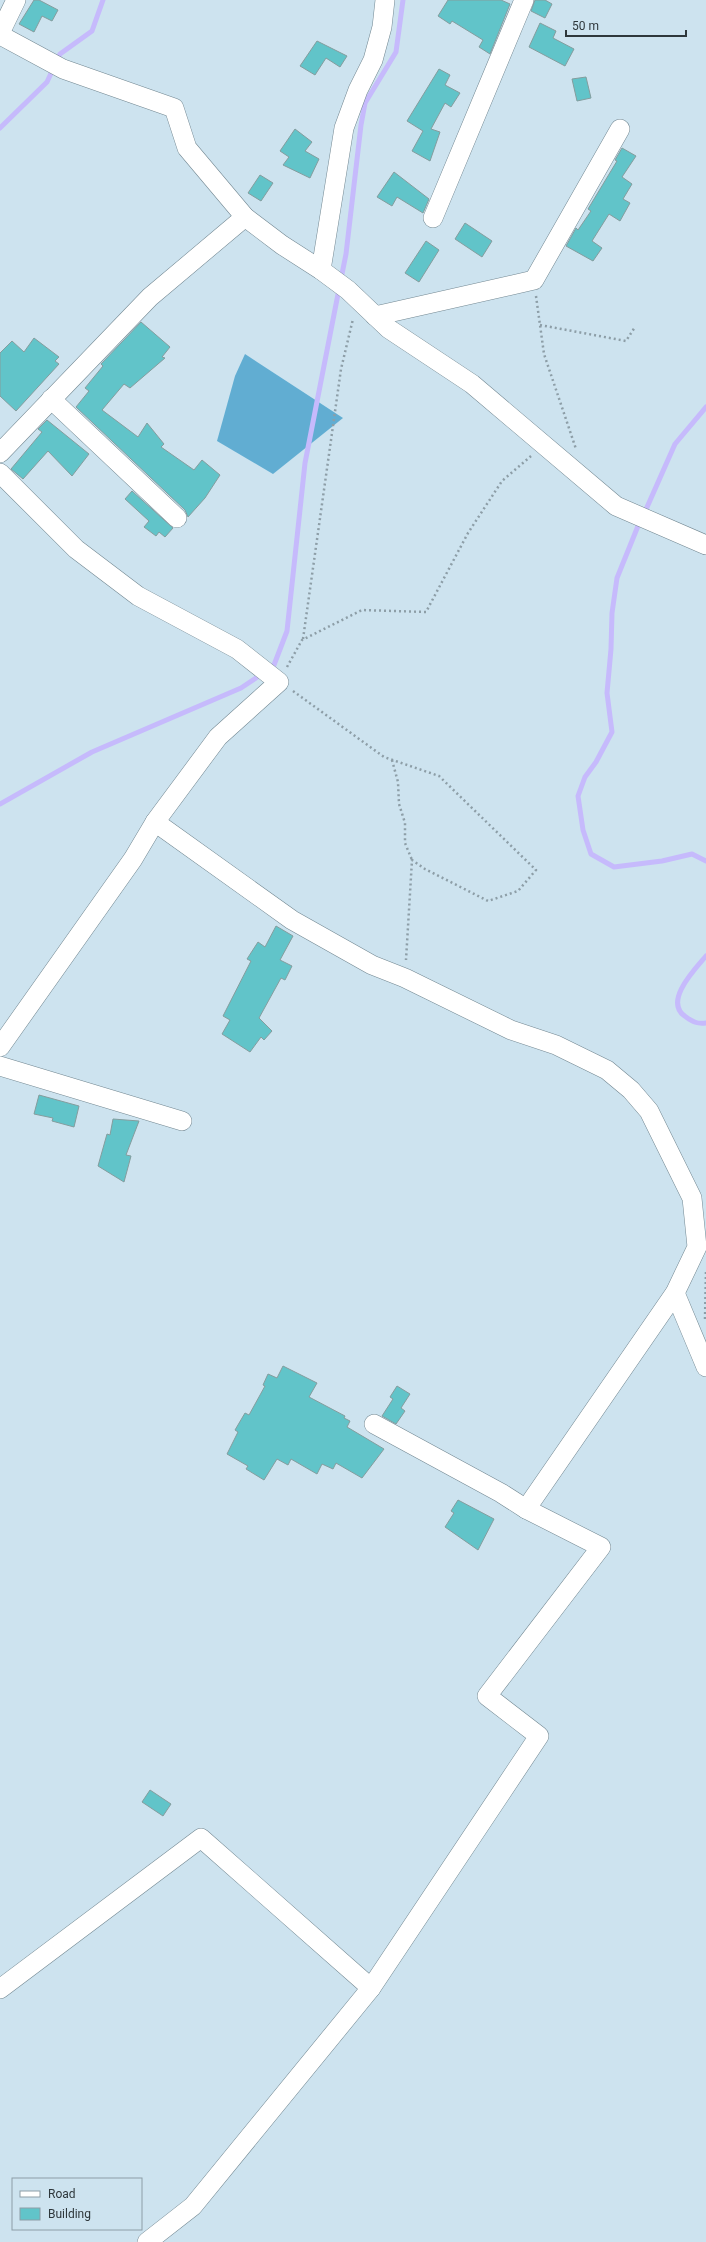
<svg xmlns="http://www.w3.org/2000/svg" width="706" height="2242" viewBox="0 0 706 2242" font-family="Roboto,sans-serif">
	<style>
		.forest { fill: #61add2 }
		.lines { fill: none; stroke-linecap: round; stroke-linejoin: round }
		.stream { stroke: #c6bafc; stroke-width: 5 }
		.building { fill: #61c4c9; stroke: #849d9e }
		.street-casing { stroke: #728791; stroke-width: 20 }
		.path { stroke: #8d9ea7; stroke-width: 2.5; stroke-dasharray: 2 3; stroke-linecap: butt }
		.street { stroke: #fff; stroke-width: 19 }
	</style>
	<rect width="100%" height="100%" fill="#cde3ef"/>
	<!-- forest -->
	<polygon class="forest" points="245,354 343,418 273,474 217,441 235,376"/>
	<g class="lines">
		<!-- stream -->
		<g class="stream">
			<polyline points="0,128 47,82 60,54 92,31 103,0"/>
			<polyline points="341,279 346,254 361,125 365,103 396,52 403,0"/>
			<polyline points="644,514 675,444 706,407"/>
			<polyline points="640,521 617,578 612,613 611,649 607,693 612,732 596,762 585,777 578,796 583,830 591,854 614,867 662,861 692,854 706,861"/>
			<polyline points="268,669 274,665 287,631 305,463 339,289"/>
			<polyline points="0,804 92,752 241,688 262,674"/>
			<path d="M 706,956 C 696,968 662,1002 686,1017 C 693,1022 697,1024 706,1023"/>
		</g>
	</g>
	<!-- building -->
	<g class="building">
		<polygon points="34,0 39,0 58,10 52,21 42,16 34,32 19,24"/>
		<polygon points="448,0 501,0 510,4 490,54 479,47 483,40 452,21 450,24 438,16"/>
		<polygon points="535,0 545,0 552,4 545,18 531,11"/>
		<polygon points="540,23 556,31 553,38 574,49 565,66 529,47"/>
		<polygon points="317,41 347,56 340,67 326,58 315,75 300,66"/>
		<polygon points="439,69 450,75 445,85 460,93 451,107 445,103 431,129 440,132 430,161 412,151 423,131 407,121"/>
		<polygon points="586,77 591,98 577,101 572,79"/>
		<polygon points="295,129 312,142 305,151 319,159 310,178 283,165 289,157 280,151"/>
		<polygon points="622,148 636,156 622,177 632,184 623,199 630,203 620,221 609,214 592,241 602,248 593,261 566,246 576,228 578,230 591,211 588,209 617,161 615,160"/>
		<polygon points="394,172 429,199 423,213 397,197 392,206 377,197"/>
		<polygon points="260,175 273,183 261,201 248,193"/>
		<polygon points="465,223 492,241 482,257 455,239"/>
		<polygon points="426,241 439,250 419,282 405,273"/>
		<polygon points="141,322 170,347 162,357 165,358 130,388 124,384 102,410 138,437 147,423 164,444 161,447 194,470 202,460 220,475 205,498 188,517 185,510 76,407 89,391 85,388 103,366 101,364"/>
		<polygon points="34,338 59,357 55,361 59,364 16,411 0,396 0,353 12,341 24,352"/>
		<polygon points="47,420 89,454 72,476 48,451 23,479 11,469 42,432 38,429"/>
		<polygon points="132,491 173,528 165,537 159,532 156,536 144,527 149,521 125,499"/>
		<polygon points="276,926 293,936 280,960 292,966 285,980 281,978 259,1018 272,1031 264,1040 261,1037 250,1052 222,1034 230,1020 223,1016 251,961 247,959 258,942 265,947"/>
		<polygon points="39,1095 79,1106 74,1127 52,1121 53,1118 34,1114"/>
		<polygon points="113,1119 139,1121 126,1155 131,1156 124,1182 98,1166 107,1134 110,1135"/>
		<polygon points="283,1366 317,1383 309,1397 345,1416 344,1418 350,1421 347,1427 384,1449 362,1478 336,1463 333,1469 322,1464 317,1474 291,1459 288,1465 277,1459 264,1480 246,1469 248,1466 227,1454 238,1432 235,1430 245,1413 249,1415 265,1386 263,1385 268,1374 277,1378"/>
		<polygon points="397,1386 410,1394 401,1408 405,1411 396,1424 382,1416 393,1399 390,1397"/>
		<polygon points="458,1500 494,1519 478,1550 445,1527 454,1513 451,1511"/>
		<polygon points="150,1790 171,1804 163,1816 142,1802"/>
	</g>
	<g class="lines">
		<!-- street casing -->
		<g class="street-casing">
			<g id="street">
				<polyline points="0,33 16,0"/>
				<polyline points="0,35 63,69 174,108 187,148 245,217 282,245 321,270 348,290 389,329 472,384 616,506 706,545"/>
				<polyline points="433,218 524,0"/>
				<polyline points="321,270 344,128 358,90 373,60 382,27 385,0"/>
				<polyline points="375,316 534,280 620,129"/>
				<polyline points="51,399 177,518"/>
				<polyline points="0,453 150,297 245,217"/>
				<polyline points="0,473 76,549 138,596 237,649 279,682 218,737 155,822 133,859 0,1047"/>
				<polyline points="0,1066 182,1121"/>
				<polyline points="675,1293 706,1367"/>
				<polyline points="374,1424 501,1493 526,1509"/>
				<polyline points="0,1989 201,1838 371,1988 539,1736 487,1696 601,1547 526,1509 675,1293 697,1247 692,1198 649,1111 631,1090 607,1070 556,1045 511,1030 405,978 372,965 292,920 155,822"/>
				<polyline points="147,2242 193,2206 371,1988"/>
			</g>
		</g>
		<!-- path -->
		<g class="path">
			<polyline points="536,296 544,354 576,449"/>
			<polyline points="540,325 626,341 635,327"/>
			<polyline points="303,639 341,369 353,319"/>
			<polyline points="287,667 302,640 362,610 426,612 468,533 502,481 531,456"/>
			<polyline points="293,691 384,757 439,776 536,870 518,891 488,901 425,869 412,860 406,960"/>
			<polyline points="392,760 398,782 399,804 405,823 405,843 412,860"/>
			<polyline points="705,1319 706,1270"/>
		</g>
		<!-- street -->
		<use href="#street" class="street"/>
	</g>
	<!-- legend -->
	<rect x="12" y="2178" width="130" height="52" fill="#cde3ef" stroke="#8d9ea7"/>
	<rect x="20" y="2191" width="20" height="6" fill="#ffffff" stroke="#8d9ea7"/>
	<text x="48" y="2198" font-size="12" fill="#2e373b">Road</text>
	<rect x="20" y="2208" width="20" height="12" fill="#61c4c9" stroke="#8d9ea7"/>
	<text x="48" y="2218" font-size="12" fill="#2e373b">Building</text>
	<!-- scale -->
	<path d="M566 30v6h120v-6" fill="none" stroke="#2e373b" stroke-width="2"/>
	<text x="572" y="30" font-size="12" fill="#2e373b" stroke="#cde3ef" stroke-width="3" paint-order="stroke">50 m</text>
</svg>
